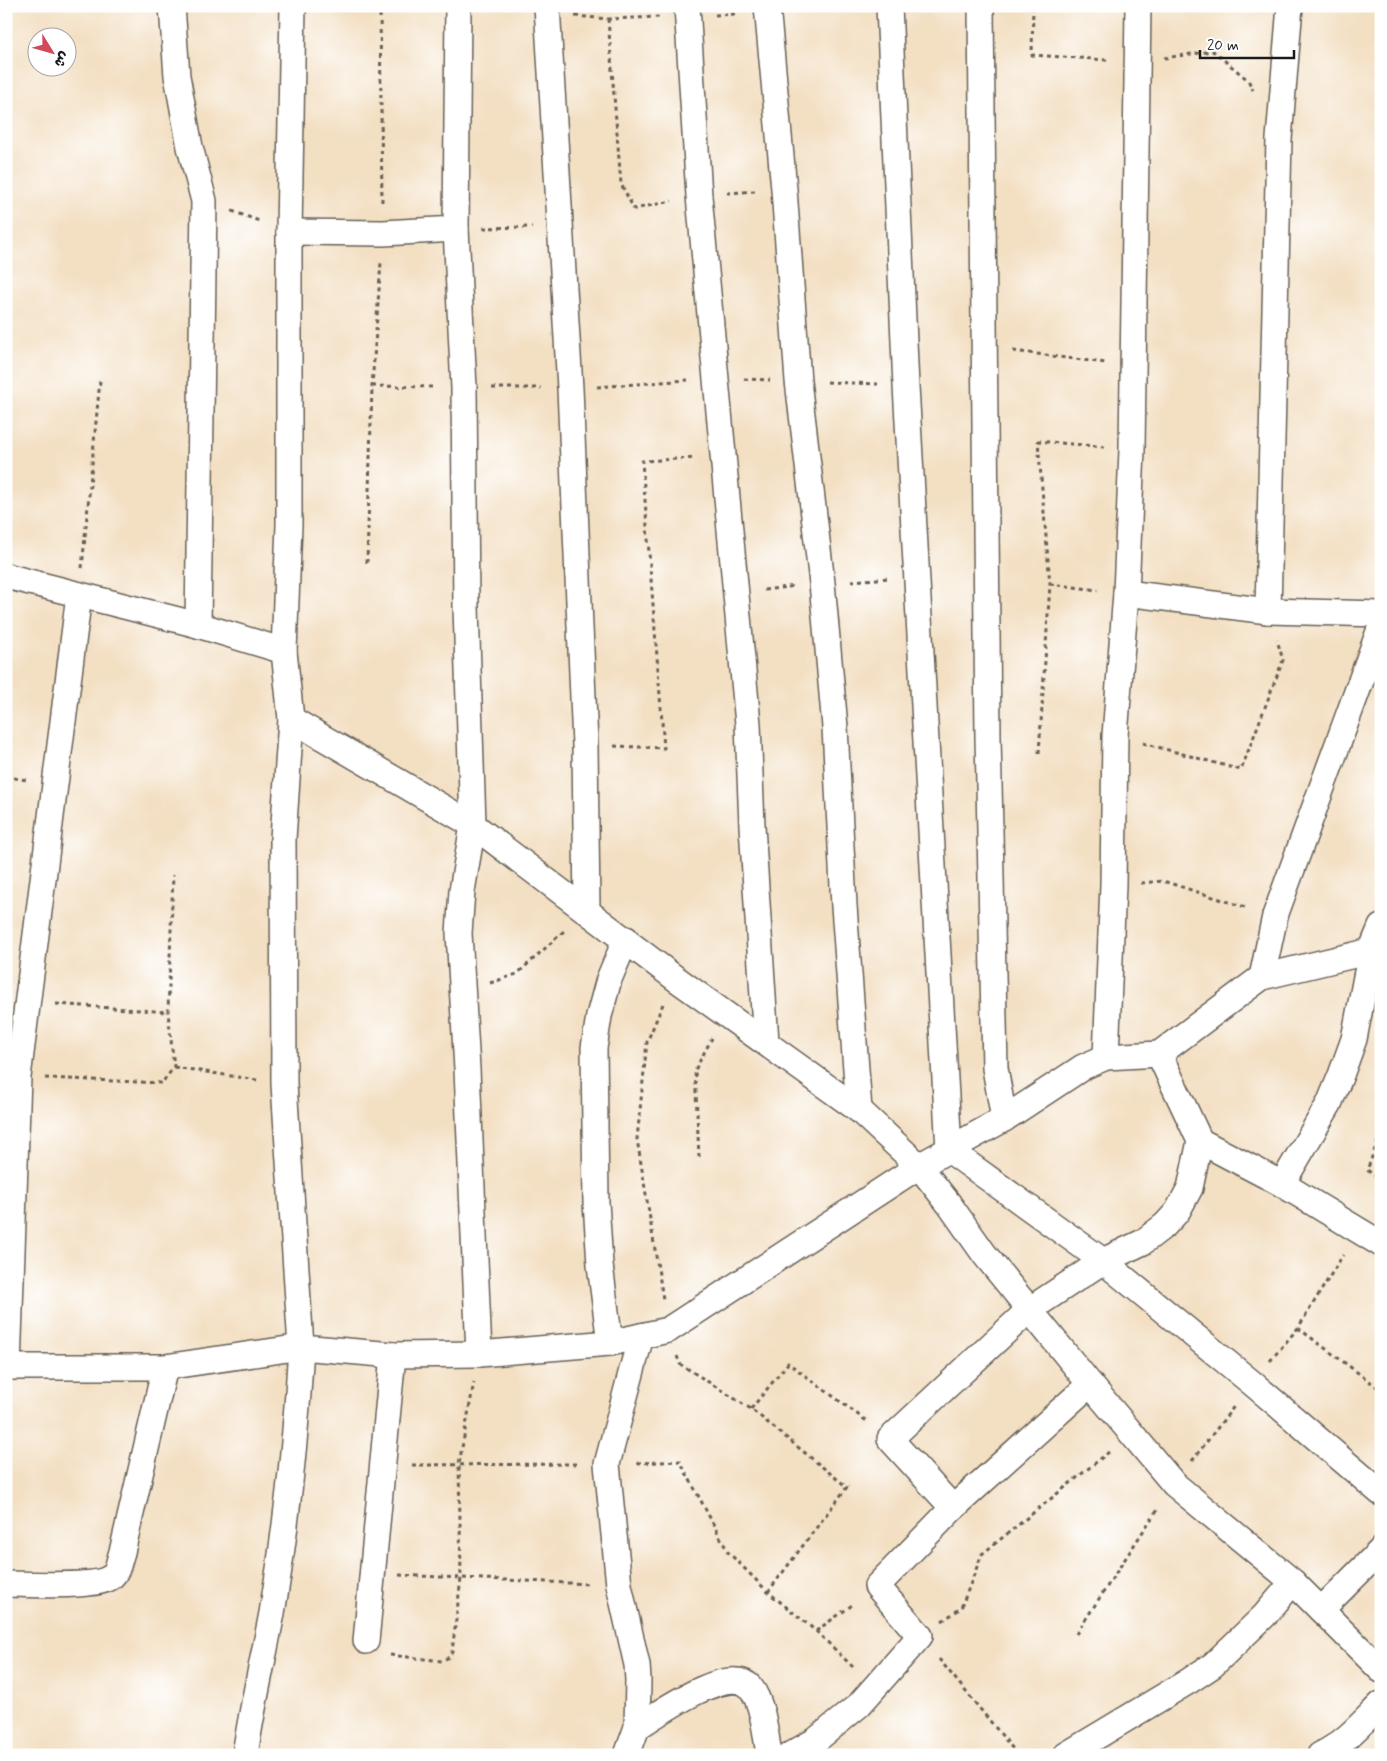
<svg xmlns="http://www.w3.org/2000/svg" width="1387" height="1761" viewBox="0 0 1387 1761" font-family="Mynerve,'Playpen Sans Arabic',sans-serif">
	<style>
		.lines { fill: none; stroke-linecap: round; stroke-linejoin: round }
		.street-casing { stroke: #676056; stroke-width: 28 }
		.path { stroke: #676056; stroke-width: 3; stroke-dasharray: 4 4; stroke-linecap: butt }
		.street { stroke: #fff; stroke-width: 25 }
	</style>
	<rect width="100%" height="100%" fill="#fff"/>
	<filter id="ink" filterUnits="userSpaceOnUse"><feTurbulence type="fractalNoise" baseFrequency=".02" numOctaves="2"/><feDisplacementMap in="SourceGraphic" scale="10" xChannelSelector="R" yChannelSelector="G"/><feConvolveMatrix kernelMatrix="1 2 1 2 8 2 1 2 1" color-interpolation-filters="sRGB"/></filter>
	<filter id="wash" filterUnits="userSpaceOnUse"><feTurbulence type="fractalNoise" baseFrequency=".0096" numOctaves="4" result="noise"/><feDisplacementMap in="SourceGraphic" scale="20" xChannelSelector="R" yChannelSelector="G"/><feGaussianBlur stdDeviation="1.12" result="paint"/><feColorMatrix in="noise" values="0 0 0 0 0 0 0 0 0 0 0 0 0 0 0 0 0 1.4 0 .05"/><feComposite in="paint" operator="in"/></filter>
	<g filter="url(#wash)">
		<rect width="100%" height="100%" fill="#f3dfc2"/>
	</g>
	<g filter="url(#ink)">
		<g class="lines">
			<!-- street casing -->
			<g class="street-casing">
				<g id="street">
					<polyline points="172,6 177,76 190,147 204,201 198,625"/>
					<polyline points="458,6 456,229 464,388 466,607 473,825 462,891 459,933 467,1069 479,1354"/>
					<polyline points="547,6 570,388 585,745 587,910"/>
					<polyline points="687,6 699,196 748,724 752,826 766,1042"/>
					<polyline points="767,6 784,189 798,381 822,583 835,727 844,906 859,1110"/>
					<polyline points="889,6 906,386 949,1150"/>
					<polyline points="981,6 988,736 995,1068 1004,1119"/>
					<polyline points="289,232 383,233 456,229"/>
					<polyline points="6,576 198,625 284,651"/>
					<polyline points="1126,593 1268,611 1381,614"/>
					<polyline points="79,595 18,1077 8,1367 165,1367 301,1347 284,1084 283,839 291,719 284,651 289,525 289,232 293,6"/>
					<polyline points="1268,611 1279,139 1290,6"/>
					<polyline points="291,719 473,825 675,978 859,1110 919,1166 949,1204 985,1255 1090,1384 1174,1484 1293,1582 1381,1670"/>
					<polyline points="1262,977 1275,916 1381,626"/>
					<polyline points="1106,1057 1113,885 1115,736 1126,593 1132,450 1138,6"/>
					<polyline points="1200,1141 1282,1184 1381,1244"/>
					<polyline points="949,1150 1103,1261 1252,1383 1381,1493"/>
					<polyline points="1282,1184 1329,1104 1341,1075 1354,1039 1371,951 1381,927"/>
					<polyline points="610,1343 600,1265 596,1202 594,1048 599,1016 609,979 626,939"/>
					<polyline points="953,1508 890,1439 1029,1310 1103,1261 1143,1242 1165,1225 1177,1212 1190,1188 1200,1141 1159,1054"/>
					<path d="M 6,1584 C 26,1584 98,1588 111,1577 C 118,1572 119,1560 122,1552 L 165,1367"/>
					<polyline points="1321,1610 1381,1550"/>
					<polyline points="366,1641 393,1355"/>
					<path d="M 637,1727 C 658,1714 730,1662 751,1688 C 763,1703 766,1736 769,1755"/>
					<path d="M 245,1755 C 252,1707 263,1661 272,1613 C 287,1525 296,1436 301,1347 L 393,1355 L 479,1354 L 610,1343 L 668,1330 L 919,1166 L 1004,1119 L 1083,1067 L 1106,1057 L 1159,1054 L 1262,977 L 1371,951"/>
					<polyline points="627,1755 637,1727 638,1680 637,1665 619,1585 607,1464 641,1336"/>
					<polyline points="790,1755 815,1741 859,1705 920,1636 877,1586 953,1508 1090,1384"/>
					<polyline points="1066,1755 1189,1681 1213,1665 1264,1616 1293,1582"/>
					<path d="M 1320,1755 C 1345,1743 1362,1723 1381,1704"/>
				</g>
			</g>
			<!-- path -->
			<g class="path">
				<polyline points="380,6 382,206"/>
				<polyline points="1033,6 1032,55 1108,60"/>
				<polyline points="715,15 739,14"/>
				<polyline points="575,16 608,19 659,17"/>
				<polyline points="608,19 621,184 634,209 672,201"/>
				<polyline points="1164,58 1213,51 1248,80 1253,90"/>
				<polyline points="727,193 756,191"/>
				<polyline points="232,211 262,222"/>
				<polyline points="483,228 532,227"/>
				<polyline points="1013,351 1106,363"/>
				<polyline points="744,379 770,380"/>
				<polyline points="827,382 878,384"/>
				<polyline points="372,386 436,387"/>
				<polyline points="597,387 688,380"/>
				<polyline points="492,388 541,388"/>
				<polyline points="367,563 372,386 381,262"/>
				<polyline points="82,568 100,380"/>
				<polyline points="851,581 890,578"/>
				<polyline points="1050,584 1098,590"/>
				<polyline points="764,590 795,586"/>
				<polyline points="1143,743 1241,770 1283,660 1277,640"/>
				<polyline points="614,746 664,748 642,461 695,458"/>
				<polyline points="1039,753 1050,584 1038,441 1105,447"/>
				<polyline points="6,777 28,780"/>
				<polyline points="1141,883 1163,881 1248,908"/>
				<polyline points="490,983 517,974 565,930"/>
				<polyline points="56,1004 168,1012"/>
				<polyline points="663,1004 647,1042 637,1139 663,1299"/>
				<polyline points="174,1067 257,1080"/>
				<polyline points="45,1078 162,1083 174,1067 168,1012 173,875"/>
				<polyline points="1381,1133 1367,1170 1381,1179"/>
				<polyline points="699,1157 695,1070 712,1038"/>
				<polyline points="1298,1328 1381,1390"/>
				<polyline points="677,1356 680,1364 751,1409 847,1487 768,1592"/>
				<polyline points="1270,1361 1298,1328 1343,1255"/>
				<polyline points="751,1409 788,1363 868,1422"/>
				<polyline points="1192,1461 1235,1405"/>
				<polyline points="637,1463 680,1461 728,1552 768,1592 816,1631 855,1669"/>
				<polyline points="412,1465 578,1464"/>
				<polyline points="399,1575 590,1584"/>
				<polyline points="942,1621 961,1608 982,1554 1109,1452"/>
				<polyline points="816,1631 855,1603"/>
				<polyline points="1076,1634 1159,1507"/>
				<polyline points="390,1655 442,1661 449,1657 452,1652 461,1578 459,1464 474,1382"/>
				<polyline points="939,1659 1018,1755"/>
			</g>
			<!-- street -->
			<use href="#street" class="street"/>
		</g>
	</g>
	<!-- margin -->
	<rect width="1387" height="1761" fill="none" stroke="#fff" stroke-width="25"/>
	<!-- north arrow -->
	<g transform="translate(52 52) rotate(127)"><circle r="24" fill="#ffffff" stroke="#a4a4a4"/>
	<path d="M0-4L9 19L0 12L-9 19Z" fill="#d1495b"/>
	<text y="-8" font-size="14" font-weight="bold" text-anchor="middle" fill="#1c1c1c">ش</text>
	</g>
	<!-- scale -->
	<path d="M1200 50v8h94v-8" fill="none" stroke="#1c1c1c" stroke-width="2.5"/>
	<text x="1207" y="50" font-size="15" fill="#1c1c1c" stroke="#ffffff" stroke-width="4" paint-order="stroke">20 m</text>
</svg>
